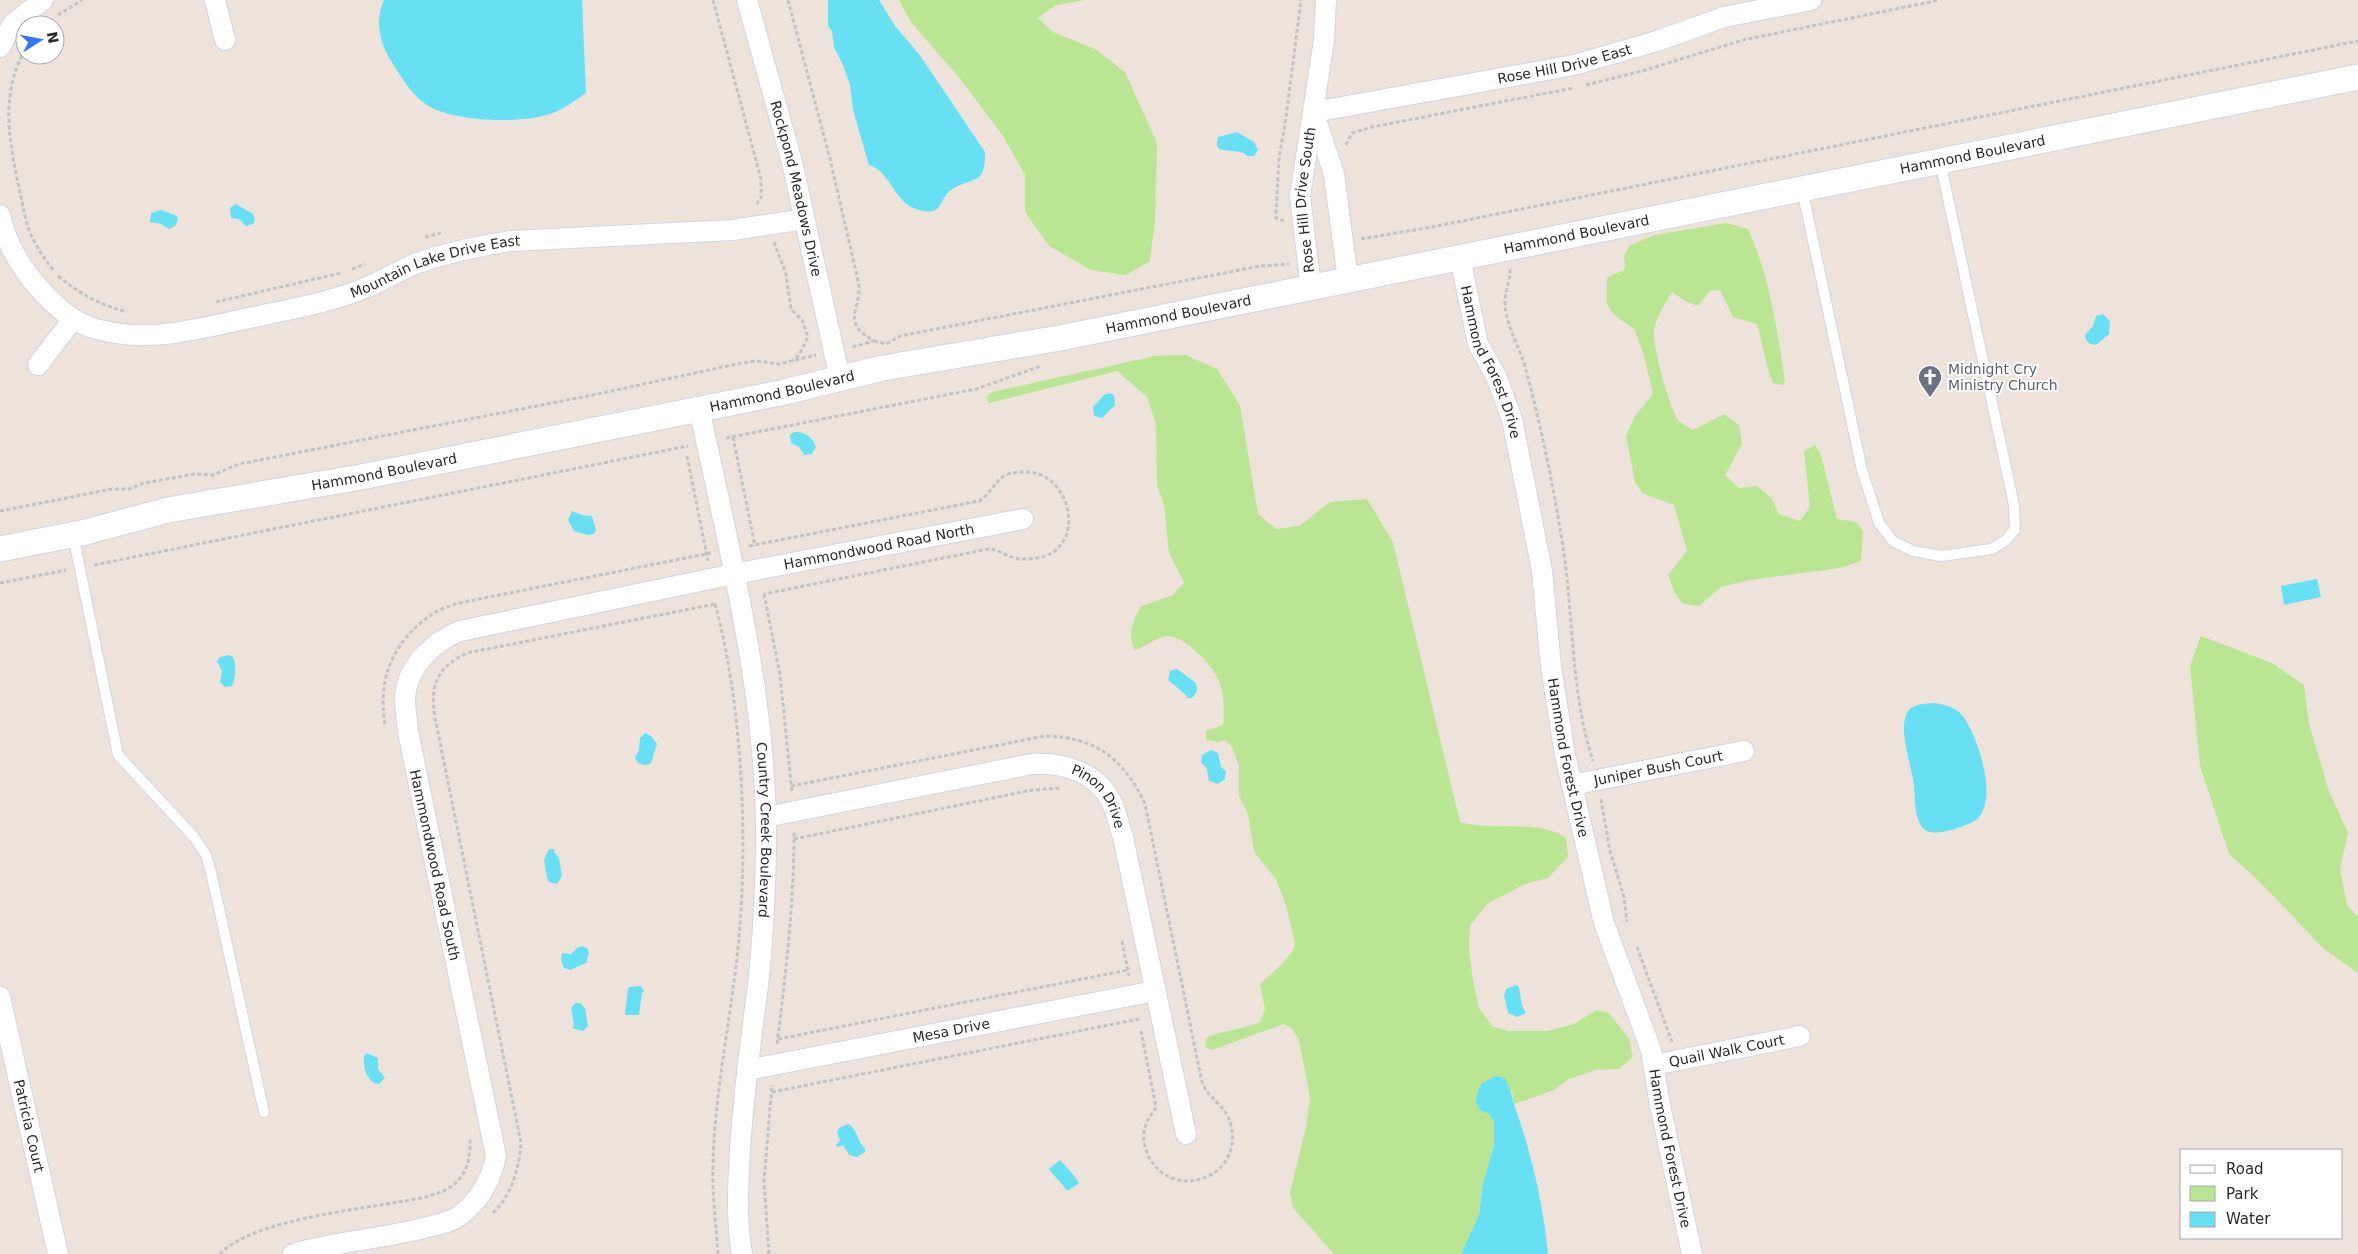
<svg xmlns="http://www.w3.org/2000/svg" width="2358" height="1254" viewBox="0 0 2358 1254" font-family="'DejaVu Sans',sans-serif">
	<style>
		.green { fill: #bae694 }
		.water { fill: #68e0f4 }
		.lines { fill: none; stroke-linecap: round; stroke-linejoin: round }
		.service-casing { stroke: #d0d6e3; stroke-width: 12 }
		.minor-casing { stroke: #d0d6e3; stroke-width: 22 }
		.tertiary-casing { stroke: #d0d6e3; stroke-width: 27 }
		.path { stroke: #c3c3c3; stroke-width: 3; stroke-dasharray: 4 2.5; stroke-linecap: butt }
		.service { stroke: #fff; stroke-width: 10 }
		.minor { stroke: #fff; stroke-width: 20 }
		.tertiary { stroke: #fff; stroke-width: 25 }
		.labels { text-anchor: middle; stroke-width: 4; stroke-linejoin: round; paint-order: stroke }
		.street-label { font-size: 14px; fill: #2a2a2a; stroke: #fff }
		.worship-label { font-size: 14px; fill: #5b616d; stroke: #fff; text-anchor: start }
	</style>
	<rect width="100%" height="100%" fill="#ede3db"/>
	<!-- green -->
	<g class="green">
		<polygon points="899,0 1085,0 1056,5 1038,18 1053,32 1095,49 1125,72 1157,143 1155,220 1150,261 1126,275 1091,270 1049,246 1025,212 1025,175 1003,136 961,80 911,22"/>
		<path d="M 1726,223 L 1748,229 C 1770,277 1777,329 1785,381 L 1783,385 L 1773,383 C 1765,364 1763,344 1757,324 L 1733,317 L 1720,290 L 1710,291 L 1698,306 L 1687,302 L 1672,292 C 1665,304 1656,317 1654,331 C 1652,345 1670,411 1679,421 C 1683,425 1689,427 1693,430 L 1724,414 L 1739,425 L 1742,444 L 1725,475 L 1739,488 L 1757,486 L 1772,499 L 1779,514 L 1800,521 L 1810,507 L 1804,451 L 1815,445 L 1821,455 L 1837,519 L 1856,522 L 1863,531 L 1861,561 L 1840,568 L 1750,580 L 1721,587 L 1699,606 L 1683,604 L 1675,593 L 1668,575 L 1687,551 L 1674,505 L 1644,494 L 1635,483 L 1626,436 L 1635,416 L 1653,394 L 1643,352 L 1634,329 L 1613,314 L 1607,304 L 1607,278 L 1625,269 L 1624,255 L 1630,245 L 1655,235 Z"/>
		<path d="M 1186,355 L 1217,369 L 1240,405 L 1258,514 L 1276,529 L 1299,526 L 1330,502 L 1367,499 L 1393,542 L 1460,822 C 1491,832 1539,818 1566,838 L 1568,857 L 1548,878 L 1525,884 L 1487,904 L 1470,926 L 1469,949 L 1473,981 L 1479,1008 L 1493,1027 L 1509,1031 L 1548,1031 L 1574,1024 L 1596,1010 L 1609,1013 L 1630,1040 L 1632,1057 L 1619,1069 L 1596,1070 L 1567,1080 L 1554,1090 L 1514,1104 L 1512,1091 L 1480,1110 L 1489,1114 L 1494,1122 L 1494,1147 L 1483,1183 L 1479,1215 L 1461,1254 L 1334,1254 L 1293,1208 L 1290,1193 L 1306,1127 L 1310,1098 L 1299,1040 L 1292,1029 L 1284,1024 L 1212,1050 L 1205,1047 L 1206,1038 C 1223,1030 1243,1030 1260,1022 L 1265,1009 L 1260,984 L 1279,967 L 1292,952 L 1295,944 L 1286,905 L 1276,879 L 1254,852 L 1248,814 L 1239,796 L 1239,766 L 1232,747 L 1225,740 L 1219,742 L 1206,740 L 1206,731 L 1223,725 C 1226,687 1220,672 1191,647 C 1183,641 1174,634 1163,637 C 1154,639 1145,647 1135,650 C 1127,635 1133,622 1140,607 L 1173,595 L 1184,583 L 1169,553 L 1164,505 L 1157,486 L 1156,424 L 1147,397 L 1117,371 L 989,403 L 986,397 L 992,392 L 1155,356 Z"/>
		<polygon points="2201,636 2272,663 2304,685 2309,724 2329,791 2348,833 2340,869 2347,905 2358,917 2358,973 2324,949 2260,882 2229,854 2200,766 2190,666"/>
	</g>
	<!-- water -->
	<g class="water">
		<path d="M 384,0 L 582,0 L 586,93 C 575,100 563,110 550,114 C 520,124 453,122 427,105 C 412,95 402,79 393,64 C 380,44 374,23 384,0 Z"/>
		<path d="M 828,0 L 879,0 L 895,26 L 919,54 L 985,152 C 986,187 972,176 951,190 C 938,199 944,219 916,209 C 894,202 891,172 869,165 L 853,110 L 850,85 L 843,65 L 834,47 L 832,31 L 828,26 Z"/>
		<path d="M 1237,132 L 1254,142 L 1258,150 L 1254,156 L 1248,156 C 1236,145 1211,159 1218,137 Z"/>
		<polygon points="236,204 253,214 255,220 253,224 246,226 239,219 231,218 230,208"/>
		<polygon points="161,210 177,216 178,219 175,226 169,229 161,224 150,222 151,213"/>
		<polygon points="2103,314 2110,321 2109,334 2096,345 2090,344 2086,340 2085,335 2093,326 2096,316"/>
		<polygon points="1109,393 1114,395 1115,405 1102,418 1094,416 1093,407 1104,395"/>
		<path d="M 794,432 C 804,431 813,437 816,447 L 812,454 L 804,455 L 799,447 L 791,443 L 790,435 Z"/>
		<polygon points="572,511 582,515 592,516 596,530 594,534 588,535 574,531 568,520"/>
		<polygon points="2317,579 2321,597 2284,605 2281,586"/>
		<path d="M 228,655 L 232,656 C 237,663 236,678 232,686 L 225,687 L 220,682 L 222,671 L 217,661 L 220,657 Z"/>
		<polygon points="1177,669 1196,683 1197,691 1192,698 1187,698 1186,695 1168,680 1170,671"/>
		<path d="M 1935,703 C 1944,705 1956,707 1962,715 C 1978,735 2003,809 1971,823 C 1961,827 1938,836 1927,831 C 1914,825 1915,797 1914,785 C 1912,766 1896,726 1909,710 C 1915,703 1927,704 1935,703 Z"/>
		<path d="M 645,733 L 651,736 L 657,744 L 651,763 C 644,767 639,765 635,758 L 639,750 L 640,738 Z"/>
		<polygon points="1211,750 1218,753 1221,767 1226,771 1225,779 1218,784 1209,781 1207,769 1201,762 1202,755"/>
		<polygon points="549,849 554,849 555,853 559,858 562,876 557,884 549,882 547,878 544,860"/>
		<polygon points="582,946 587,948 589,953 586,963 570,970 564,968 561,960 562,953 571,954 577,948"/>
		<polygon points="1516,985 1519,987 1522,1006 1526,1013 1517,1017 1508,1013 1504,995 1506,989"/>
		<polygon points="641,986 644,991 642,993 639,1015 627,1015 625,1014 628,989 629,987"/>
		<polygon points="575,1003 580,1003 585,1008 588,1026 583,1031 572,1028 574,1025 571,1008"/>
		<path d="M 367,1053 L 378,1058 L 378,1069 L 385,1078 L 379,1084 C 367,1083 363,1067 364,1056 Z"/>
		<path d="M 1495,1076 L 1505,1078 C 1510,1088 1512,1097 1515,1107 C 1532,1155 1543,1203 1548,1254 L 1461,1254 L 1479,1215 L 1483,1183 L 1494,1146 L 1494,1122 L 1489,1114 L 1480,1110 L 1476,1103 L 1477,1093 L 1481,1084 Z"/>
		<path d="M 848,1124 C 858,1129 857,1142 865,1148 L 865,1152 L 857,1157 L 849,1155 L 843,1145 L 838,1147 L 836,1145 L 840,1140 L 837,1133 L 839,1128 Z"/>
		<path d="M 1060,1160 C 1067,1168 1073,1173 1079,1183 L 1069,1190 L 1066,1190 C 1061,1181 1054,1177 1049,1169 Z"/>
	</g>
	<g class="lines">
		<!-- service casing -->
		<g class="service-casing">
			<g id="service">
				<polyline points="1802,189 1862,470 1879,523 1893,541 1913,551 1941,556 1992,549 2006,540 2015,529 2014,505 1940,161"/>
				<polyline points="73,535 118,755 194,837 206,855 211,872 264,1112"/>
			</g>
		</g>
		<!-- minor casing -->
		<g class="minor-casing">
			<g id="minor">
				<polyline points="215,0 225,40"/>
				<path id="s1" d="M 747,0 L 792,162 L 840,379"/>
				<polyline points="0,47 13,24 43,0"/>
				<path id="s2" d="M 1314,112 L 1574,65 L 1657,41 L 1724,17 L 1811,0"/>
				<polyline points="1315,117 1334,174 1348,280"/>
				<path id="s3" d="M 0,215 C 6,242 20,267 39,288 C 55,306 72,322 96,329 C 144,342 185,332 231,322 C 273,312 319,306 360,290 C 379,283 396,272 415,264 C 445,253 479,246 511,241 L 733,230 L 804,219"/>
				<path id="s4" d="M 1460,258 L 1478,344 L 1496,376 L 1512,419 L 1542,571 L 1551,667 L 1565,755 L 1604,923 L 1651,1050 L 1660,1105 L 1692,1254"/>
				<path id="s5" d="M 1311,288 L 1300,196 L 1324,40 L 1326,0"/>
				<polyline points="38,365 73,319"/>
				<path id="s6" d="M 699,408 C 730,553 769,704 766,853 C 765,897 763,941 758,985 C 751,1041 743,1096 740,1151 C 738,1185 736,1220 742,1254"/>
				<path id="s7" d="M 1572,785 L 1744,751"/>
				<path id="s8" d="M 766,817 L 1032,764 C 1064,762 1097,772 1112,803 C 1117,813 1119,826 1123,837 L 1186,1134"/>
				<path id="s9" d="M 0,997 L 58,1254"/>
				<path id="s10" d="M 1654,1065 L 1800,1036"/>
				<path id="s11" d="M 747,1070 L 1155,991"/>
				<path id="s12" d="M 293,1254 C 334,1242 378,1239 420,1229 C 433,1225 448,1224 459,1216 C 480,1201 491,1180 496,1156 L 408,732 C 407,721 405,708 405,697 C 407,666 433,642 460,631 L 734,574 L 1023,519"/>
			</g>
		</g>
		<!-- tertiary casing -->
		<g class="tertiary-casing">
			<g id="tertiary">
				<path id="s13" d="M 0,549 L 86,532 L 168,510 L 361,477 L 780,393 L 883,368 L 1060,338 L 2358,77"/>
			</g>
		</g>
		<!-- path -->
		<g class="path">
			<polyline points="713,0 761,179 761,198 755,206"/>
			<path d="M 788,0 L 830,159 L 859,285 C 861,311 840,321 874,341 L 852,347"/>
			<polyline points="58,15 82,0"/>
			<path d="M 25,50 C 0,94 9,141 19,188 C 23,204 25,224 33,239 C 39,251 46,261 54,271"/>
			<polyline points="1586,85 1642,71 1743,40 1940,0"/>
			<polyline points="1346,145 1352,133 1372,127 1573,88"/>
			<polyline points="1284,221 1276,218 1276,214 1279,158 1285,125 1301,0"/>
			<polyline points="425,237 441,233"/>
			<polyline points="1361,239 1432,227 2358,41"/>
			<polyline points="774,242 786,274 791,309 802,320 808,337 799,355 793,360"/>
			<polyline points="352,269 365,264"/>
			<path d="M 1510,269 C 1511,281 1504,290 1505,305 C 1507,328 1520,348 1526,370 C 1541,426 1553,484 1562,541 C 1574,613 1570,691 1593,761"/>
			<path d="M 58,276 C 80,294 100,305 127,312"/>
			<polyline points="216,302 341,273"/>
			<polyline points="874,341 886,344 900,336 1260,266 1289,264"/>
			<polyline points="733,437 755,546"/>
			<polyline points="726,438 976,389 1041,366"/>
			<polyline points="687,456 708,561"/>
			<polyline points="0,511 112,489 129,489 144,483 195,474 213,475 239,464 598,394 741,363 757,361 779,364 816,355"/>
			<path d="M 749,546 L 979,501 C 990,495 994,481 1006,475 C 1011,472 1018,472 1025,472 C 1071,471 1087,545 1042,557 C 1032,559 1019,561 1009,556 C 1001,553 997,549 988,549 L 764,594"/>
			<polyline points="94,565 688,446"/>
			<polyline points="0,583 66,570"/>
			<polyline points="764,594 780,675 792,793"/>
			<path d="M 715,604 C 742,703 748,835 739,938 C 732,1013 715,1088 713,1163 C 712,1194 716,1224 718,1254"/>
			<path d="M 385,724 C 377,678 394,639 434,613 C 441,608 451,606 459,603 L 711,553"/>
			<path d="M 791,786 L 1045,736 C 1096,737 1124,759 1145,804 L 1202,1082 C 1209,1100 1227,1106 1231,1125 C 1244,1182 1165,1204 1146,1150 C 1143,1142 1143,1132 1146,1124 C 1148,1118 1153,1113 1156,1107 L 1141,1031"/>
			<polyline points="1601,799 1610,851 1624,897 1627,922"/>
			<polyline points="794,839 1032,790 1061,788"/>
			<polyline points="1122,941 1129,976"/>
			<polyline points="1637,947 1672,1042"/>
			<polyline points="778,1039 1128,970"/>
			<path d="M 777,1044 C 786,973 794,903 794,831"/>
			<polyline points="772,1092 1139,1019"/>
			<path d="M 493,1213 C 512,1195 519,1168 521,1143 L 435,718 C 430,685 436,668 467,653 L 715,604"/>
			<path d="M 220,1254 C 250,1221 354,1210 398,1202 C 419,1198 447,1196 461,1177 C 470,1165 470,1151 470,1137"/>
			<polyline points="769,1254 764,1181 772,1085"/>
		</g>
		<!-- service -->
		<use href="#service" class="service"/>
		<!-- minor -->
		<use href="#minor" class="minor"/>
		<!-- tertiary -->
		<use href="#tertiary" class="tertiary"/>
	</g>
	<!-- icons -->
	<defs>
		<g id="church-pin" transform="scale(1.25)"><path d="M0 17L-7.5 6A9.5 9.5 0 1 1 7.5 6Z" fill="#6b7280" stroke="#fff"/><path d="M-1.2-6h2.4v3.5h3.3v2.4h-3.3V6h-2.4V-.1h-3.3v-2.4h3.3Z" fill="#fff"/></g>
	</defs>
	<g fill-rule="evenodd">
		<use href="#church-pin" x="1930" y="377"/>
	</g>
	<g class="labels">
		<!-- street labels -->
		<g class="street-label">
			<text dy="5" stroke="none"><textPath href="#s2" startOffset="255">Rose Hill Drive East</textPath></text>
			<text dy="5" stroke="none"><textPath href="#s13" startOffset="2012">Hammond Boulevard</textPath></text>
			<text dy="5" stroke="none"><textPath href="#s1" startOffset="195">Rockpond Meadows Drive</textPath></text>
			<text dy="5" stroke="none"><textPath href="#s5" startOffset="89">Rose Hill Drive South</textPath></text>
			<text dy="5" stroke="none"><textPath href="#s13" startOffset="1608">Hammond Boulevard</textPath></text>
			<text dy="5" stroke="none"><textPath href="#s3" startOffset="504">Mountain Lake Drive East</textPath></text>
			<text dy="5" stroke="none"><textPath href="#s13" startOffset="1202">Hammond Boulevard</textPath></text>
			<text dy="5" stroke="none"><textPath href="#s4" startOffset="109">Hammond Forest Drive</textPath></text>
			<text dy="5" stroke="none"><textPath href="#s13" startOffset="798">Hammond Boulevard</textPath></text>
			<text dy="5" stroke="none"><textPath href="#s13" startOffset="392">Hammond Boulevard</textPath></text>
			<text dy="5" stroke="none"><textPath href="#s12" startOffset="1229">Hammondwood Road North</textPath></text>
			<text dy="5" stroke="none"><textPath href="#s4" startOffset="514">Hammond Forest Drive</textPath></text>
			<text dy="5" stroke="none"><textPath href="#s7" startOffset="88">Juniper Bush Court</textPath></text>
			<text dy="5" stroke="none"><textPath href="#s8" startOffset="352">Pinon Drive</textPath></text>
			<text dy="5" stroke="none"><textPath href="#s6" startOffset="428">Country Creek Boulevard</textPath></text>
			<text transform="translate(435 865) rotate(78)" y="5">Hammondwood Road South</text>
			<text dy="5" stroke="none"><textPath href="#s11" startOffset="208">Mesa Drive</textPath></text>
			<text dy="5" stroke="none"><textPath href="#s10" startOffset="74">Quail Walk Court</textPath></text>
			<text dy="5" stroke="none"><textPath href="#s9" startOffset="132">Patricia Court</textPath></text>
			<text dy="5" stroke="none"><textPath href="#s4" startOffset="919">Hammond Forest Drive</textPath></text>
		</g>
		<!-- worship labels -->
		<g class="worship-label">
			<text x="1948" y="374">Midnight Cry<tspan x="1948" dy="16">Ministry Church</tspan></text>
		</g>
	</g>
	<!-- legend -->
	<rect x="2180" y="1149" width="162" height="90" fill="#ffffff" stroke="#aaaaaa"/>
	<rect x="2190" y="1165" width="25" height="8" fill="#ffffff" stroke="#aaaaaa"/>
	<text x="2226" y="1174" font-size="15" fill="#2a2a2a">Road</text>
	<rect x="2190" y="1186" width="25" height="15" fill="#bae694" stroke="#aaaaaa"/>
	<text x="2226" y="1199" font-size="15" fill="#2a2a2a">Park</text>
	<rect x="2190" y="1212" width="25" height="15" fill="#68e0f4" stroke="#aaaaaa"/>
	<text x="2226" y="1224" font-size="15" fill="#2a2a2a">Water</text>
	<!-- north arrow -->
	<g transform="translate(40 40) rotate(79)"><circle r="24" fill="#ffffff" stroke="#aaaaaa"/>
	<path d="M0-4L9 19L0 12L-9 19Z" fill="#3674ff"/>
	<text y="-8" font-size="14" font-weight="bold" text-anchor="middle" fill="#2a2a2a">N</text>
	</g>
</svg>
